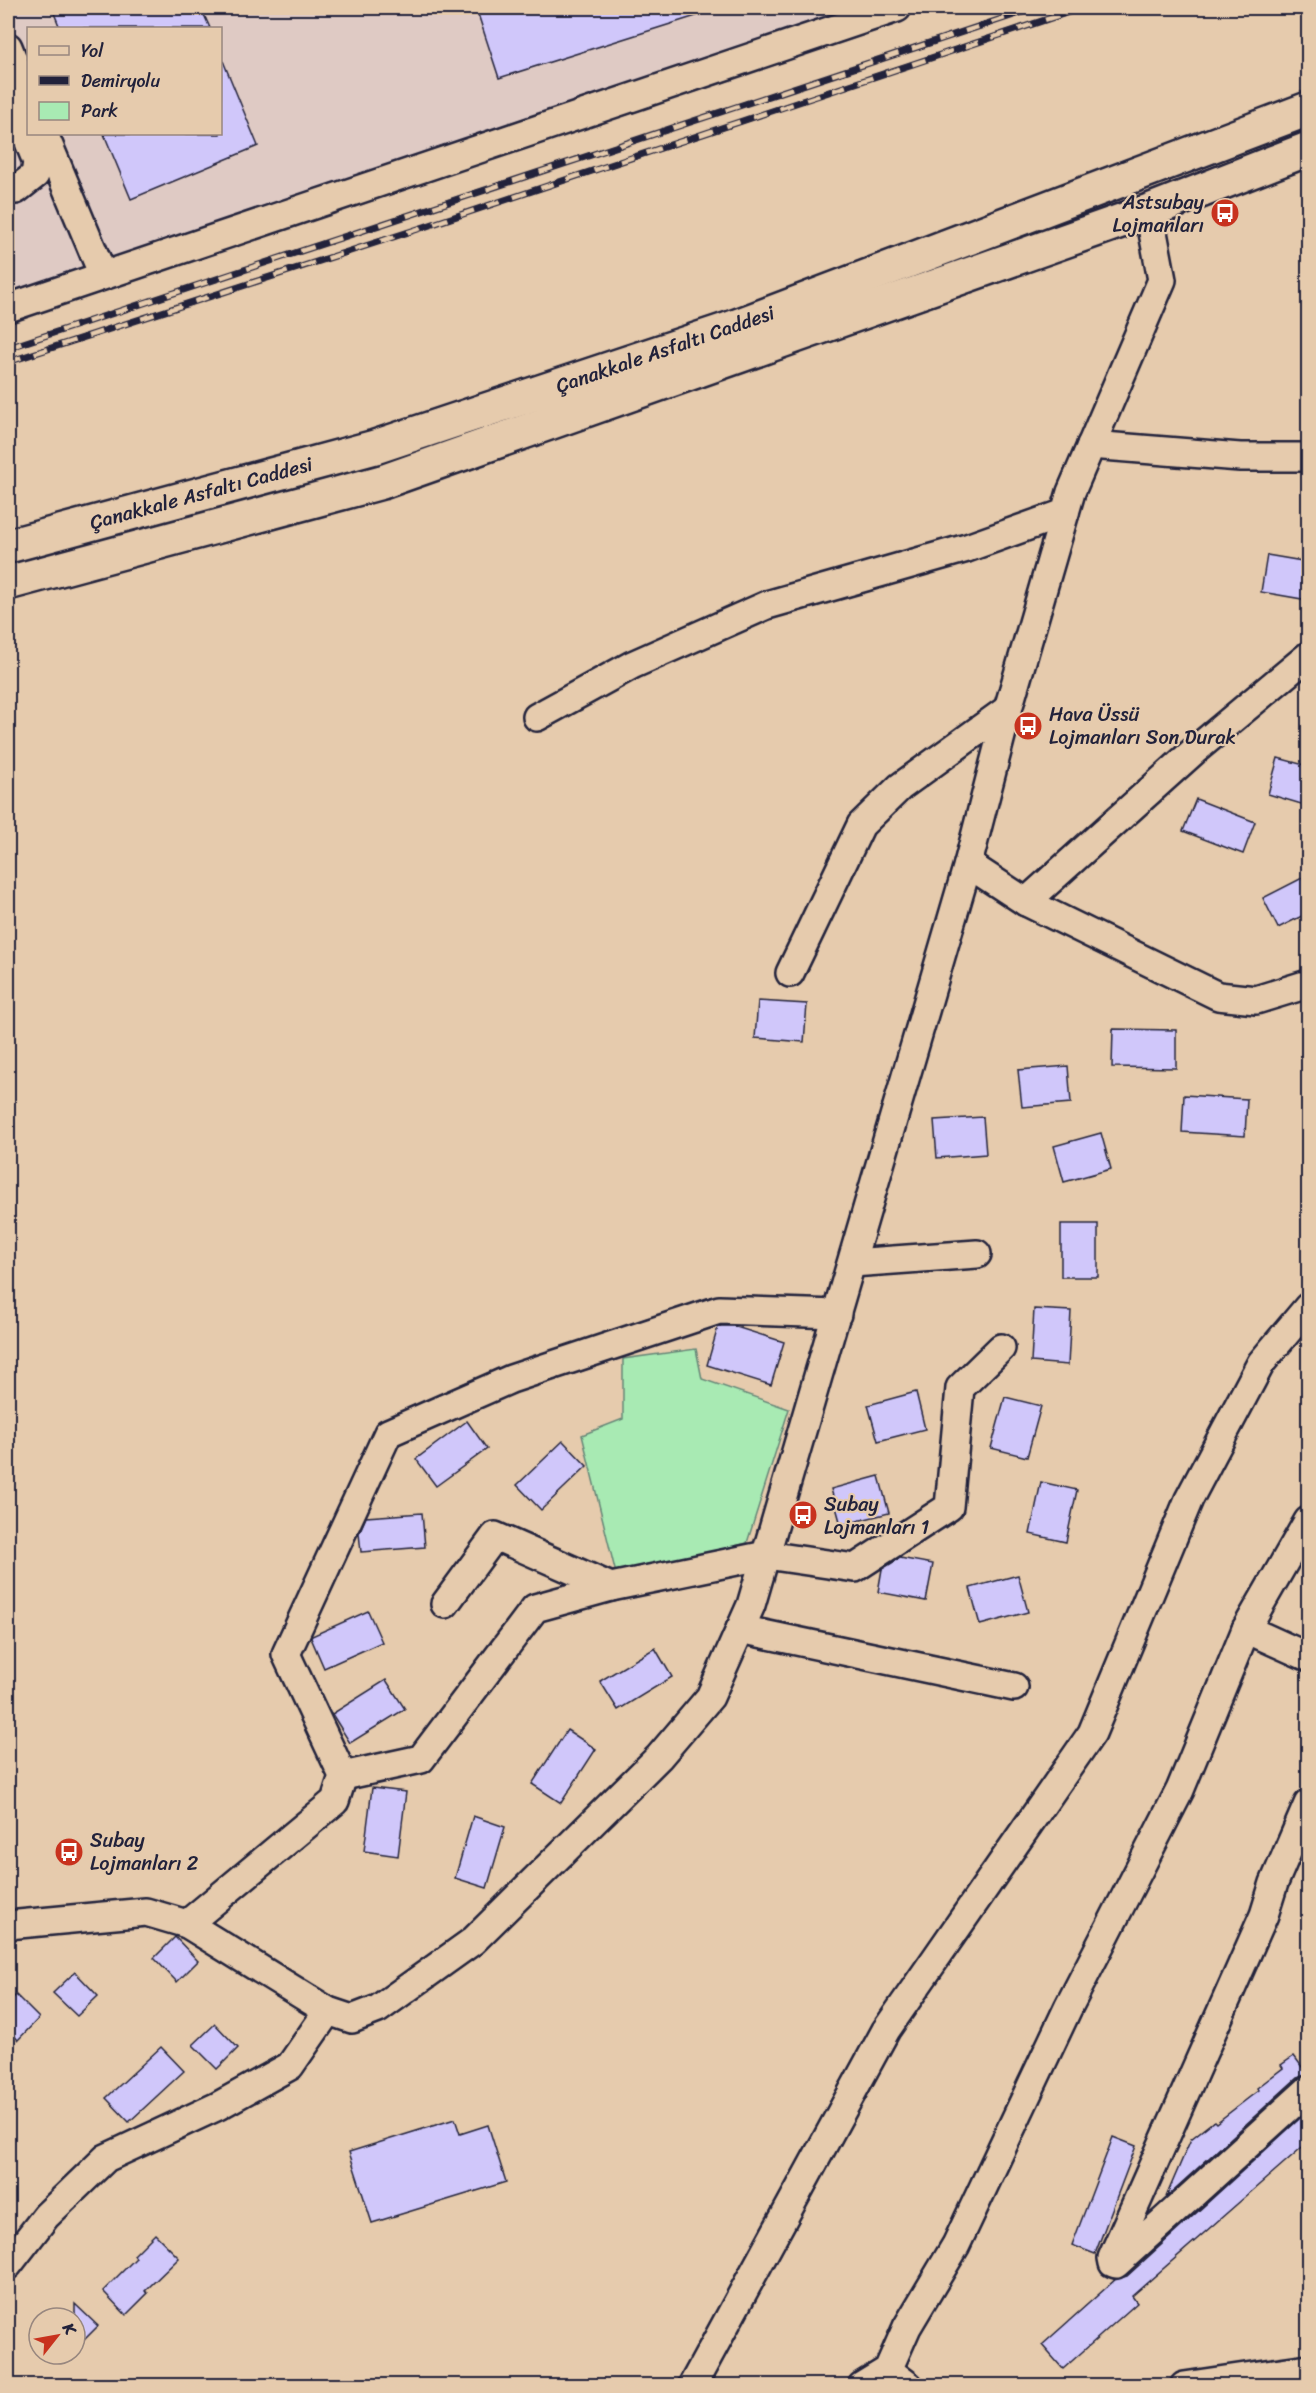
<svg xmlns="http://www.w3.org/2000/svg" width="1316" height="2393" viewBox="0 0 1316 2393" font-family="Sriracha,sans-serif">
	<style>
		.built { fill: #dfcac4; fill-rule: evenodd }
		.green { fill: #a8eab3; stroke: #658677; stroke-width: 1.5 }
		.building { fill: #d0c7fa; stroke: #22223b; stroke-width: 1.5 }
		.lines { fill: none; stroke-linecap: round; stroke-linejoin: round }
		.minor-casing { stroke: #22223b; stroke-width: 32 }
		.highway-casing { stroke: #22223b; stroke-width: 38 }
		.minor { stroke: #e6cbad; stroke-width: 27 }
		.highway { stroke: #e6cbad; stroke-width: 33 }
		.rail-casing { stroke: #22223b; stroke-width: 7 }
		.rail { stroke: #e6cbad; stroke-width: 4.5; stroke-dasharray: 14; stroke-linecap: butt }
		.labels { text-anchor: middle; stroke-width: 4.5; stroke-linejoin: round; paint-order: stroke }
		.poi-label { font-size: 20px; fill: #22223b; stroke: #e6cbad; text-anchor: start }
		.street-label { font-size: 20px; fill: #22223b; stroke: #e6cbad }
	</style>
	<rect width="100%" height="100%" fill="#e6cbad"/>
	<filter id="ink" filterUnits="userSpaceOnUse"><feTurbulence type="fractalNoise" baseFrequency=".0167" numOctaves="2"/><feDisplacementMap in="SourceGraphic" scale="12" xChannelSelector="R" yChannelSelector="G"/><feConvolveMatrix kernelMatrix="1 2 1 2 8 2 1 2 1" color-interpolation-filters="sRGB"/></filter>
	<g filter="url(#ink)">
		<!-- built -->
		<path class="built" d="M 8,8 L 893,8 L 8,305 ZM 28,28 L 220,28 L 220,134 L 28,134 Z"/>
		<!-- green -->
		<polygon class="green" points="696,1349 702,1379 789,1409 747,1543 617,1578 582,1435 623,1419 623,1359"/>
		<!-- building -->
		<g class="building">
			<polygon points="52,8 201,8 210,28 60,28"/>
			<polygon points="476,8 711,8 712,11 499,78"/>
			<polygon points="221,56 258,146 131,199 104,134 220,134"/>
			<polygon points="1267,555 1308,562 1308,600 1261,592"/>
			<polygon points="1278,758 1308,766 1308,806 1268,794"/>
			<polygon points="1196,799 1255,822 1243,854 1183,831"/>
			<polygon points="1308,875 1308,913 1278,928 1263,898"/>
			<polygon points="758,1001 807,1004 804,1042 755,1038"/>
			<polygon points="1113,1029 1176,1030 1176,1068 1112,1067"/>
			<polygon points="1068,1066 1071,1103 1022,1107 1018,1070"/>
			<polygon points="1184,1095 1247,1099 1245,1136 1182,1132"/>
			<polygon points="983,1117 986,1154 937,1158 934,1120"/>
			<polygon points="1101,1133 1111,1169 1064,1182 1054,1146"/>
			<rect x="1061" y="1224" width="37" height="53"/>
			<polygon points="1034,1309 1071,1311 1068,1365 1031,1362"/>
			<polygon points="721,1326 733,1326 784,1342 771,1385 707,1365 718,1327"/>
			<polygon points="916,1392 925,1429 878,1441 868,1405"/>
			<polygon points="1005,1397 1041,1406 1027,1457 991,1448"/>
			<polygon points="467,1421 487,1449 436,1486 416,1459"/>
			<polygon points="563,1441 587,1466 541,1510 517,1485"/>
			<polygon points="879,1476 889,1513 841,1525 831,1489"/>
			<polygon points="1041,1482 1077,1490 1066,1542 1030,1534"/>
			<polygon points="422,1513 425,1547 361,1552 359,1533 366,1517"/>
			<polygon points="900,1558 933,1564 926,1601 878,1592 882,1569"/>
			<polygon points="1018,1575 1028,1612 980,1625 970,1588"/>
			<polygon points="368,1611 382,1642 324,1668 311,1638 312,1636"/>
			<polygon points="655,1648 672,1677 618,1710 600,1681"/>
			<polygon points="386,1680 405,1709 350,1743 332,1714"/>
			<polygon points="567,1730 596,1749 561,1803 532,1784"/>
			<polygon points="372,1788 406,1792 398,1856 364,1851"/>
			<polygon points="473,1816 505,1827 487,1888 455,1878"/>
			<polygon points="175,1937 198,1961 177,1982 154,1958"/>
			<polygon points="75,1972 98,1996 77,2016 53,1993"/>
			<polygon points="16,1995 39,2018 18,2040 8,2029 8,2003"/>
			<polygon points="215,2024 238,2048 217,2069 193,2045"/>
			<polygon points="161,2047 184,2071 129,2122 106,2098"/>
			<polygon points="1294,2056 1308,2075 1297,2078 1166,2197 1191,2139 1214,2121 1216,2123 1259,2090 1257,2088 1283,2068 1281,2065"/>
			<polygon points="1308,2111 1308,2142 1132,2296 1137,2303 1063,2369 1042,2345 1116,2279 1127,2276"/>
			<polygon points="455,2119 460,2134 488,2125 506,2182 372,2223 349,2152"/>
			<polygon points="1113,2137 1136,2146 1095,2254 1072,2245"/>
			<polygon points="155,2234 179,2258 145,2291 148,2293 126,2315 103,2291 136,2258 134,2255"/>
			<polygon points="75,2304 98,2326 75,2349"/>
		</g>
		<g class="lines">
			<!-- minor casing -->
			<g class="minor-casing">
				<g id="minor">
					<polyline points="8,47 28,97"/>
					<polyline points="8,91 37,162 35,175 16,190 8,190"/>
					<polyline points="44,134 103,275"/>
					<polyline points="8,308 897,8"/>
					<polyline points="1091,445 1240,457 1308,457"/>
					<polyline points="537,717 632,665 767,605 967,548 1065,513"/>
					<polyline points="968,864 1026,902 1218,996 1256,1000 1308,984"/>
					<polyline points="1026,902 1194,751 1308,656"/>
					<polyline points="790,973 861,825 900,787 1008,709"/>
					<polyline points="852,1263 977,1254"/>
					<polyline points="445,1604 495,1536 611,1587"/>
					<polyline points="740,1629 1014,1687"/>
					<polyline points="1246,1629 1308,1657"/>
					<polyline points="343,1776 421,1759 535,1608 611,1587 766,1555 855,1568 949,1507 960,1388 1001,1348"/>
					<polyline points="1308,1804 1274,1883 1264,1915 1112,2258 1113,2263 1116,2264 1308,2090"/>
					<polyline points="187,1924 335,1801 343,1776 286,1654 388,1433 511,1379 719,1310 837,1314"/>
					<polyline points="8,1925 146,1912 187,1924 328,2011 352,2019 378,2009 473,1941 659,1757 710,1697 751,1605 968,864 1008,709 1071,492 1162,280 1149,211"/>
					<polyline points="8,2265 46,2216 106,2158 218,2106 290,2066 328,2011"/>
					<polyline points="888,2370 909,2386"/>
					<polyline points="692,2386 886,2030 1092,1733 1189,1499 1261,1363 1308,1307"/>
					<polyline points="862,2386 888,2370 907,2327 956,2245 1068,2008 1180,1790 1246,1629 1308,1521"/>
					<polyline points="1184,2386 1308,2368"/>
				</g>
			</g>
			<!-- highway casing -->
			<g class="highway-casing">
				<g id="highway">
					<polyline points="8,546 375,447 729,329 1308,109"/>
					<polyline points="8,583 382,482 1149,211 1308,149"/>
				</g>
			</g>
			<!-- minor -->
			<use href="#minor" class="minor"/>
			<!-- highway -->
			<use href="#highway" class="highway"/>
			<!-- rail casing -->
			<g class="rail-casing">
				<g id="rail">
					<polyline points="8,348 1035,8"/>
					<polyline points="8,362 418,229 1081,8"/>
				</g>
			</g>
			<!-- rail -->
			<use href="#rail" class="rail"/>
		</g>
	</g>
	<!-- icons -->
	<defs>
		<g id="bus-disc" transform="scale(1.5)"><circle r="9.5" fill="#c8321e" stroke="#e6cbad"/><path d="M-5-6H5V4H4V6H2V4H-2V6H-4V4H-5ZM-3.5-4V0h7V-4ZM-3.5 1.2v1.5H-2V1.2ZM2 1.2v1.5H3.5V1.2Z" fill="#fff"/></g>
	</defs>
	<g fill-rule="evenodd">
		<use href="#bus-disc" x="1225" y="213"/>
		<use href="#bus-disc" x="1028" y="726"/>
		<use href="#bus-disc" x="803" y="1515"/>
		<use href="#bus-disc" x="69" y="1852"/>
	</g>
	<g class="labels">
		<!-- poi labels -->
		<g class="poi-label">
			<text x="1204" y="209" text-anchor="end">Astsubay<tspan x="1204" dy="23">Lojmanları</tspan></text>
			<text x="1049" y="721">Hava Üssü<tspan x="1049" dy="23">Lojmanları Son Durak</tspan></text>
			<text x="824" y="1511">Subay<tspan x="824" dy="23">Lojmanları 1</tspan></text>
			<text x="90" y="1847">Subay<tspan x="90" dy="23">Lojmanları 2</tspan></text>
		</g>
		<!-- street labels -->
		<g class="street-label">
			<text transform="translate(665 349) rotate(-19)" y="7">Çanakkale Asfaltı Caddesi</text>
			<text transform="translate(201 493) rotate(-15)" y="7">Çanakkale Asfaltı Caddesi</text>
		</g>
	</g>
	<!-- margin -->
	<rect width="1316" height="2393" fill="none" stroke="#e6cbad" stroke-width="30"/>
	<rect x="15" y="15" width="1286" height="2363" fill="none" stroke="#22223b" stroke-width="2" filter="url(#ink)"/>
	<!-- legend -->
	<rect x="27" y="27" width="195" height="108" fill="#e6cbad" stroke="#98877f" stroke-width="1.5"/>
	<rect x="39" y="46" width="30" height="9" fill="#e6cbad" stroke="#98877f" stroke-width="1.5"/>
	<text x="81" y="57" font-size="18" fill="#22223b">Yol</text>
	<rect x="39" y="76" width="30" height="9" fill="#22223b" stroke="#98877f" stroke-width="1.5"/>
	<text x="81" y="87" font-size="18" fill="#22223b">Demiryolu</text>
	<rect x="39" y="102" width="30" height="18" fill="#a8eab3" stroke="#98877f" stroke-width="1.5"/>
	<text x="81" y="117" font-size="18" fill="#22223b">Park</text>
	<!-- north arrow -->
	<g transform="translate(57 2336) rotate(59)"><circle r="28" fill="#e6cbad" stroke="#98877f" stroke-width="1.5"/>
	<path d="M0-4.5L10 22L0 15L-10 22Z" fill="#c8321e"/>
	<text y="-9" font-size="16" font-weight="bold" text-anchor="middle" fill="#22223b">K</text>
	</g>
</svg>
